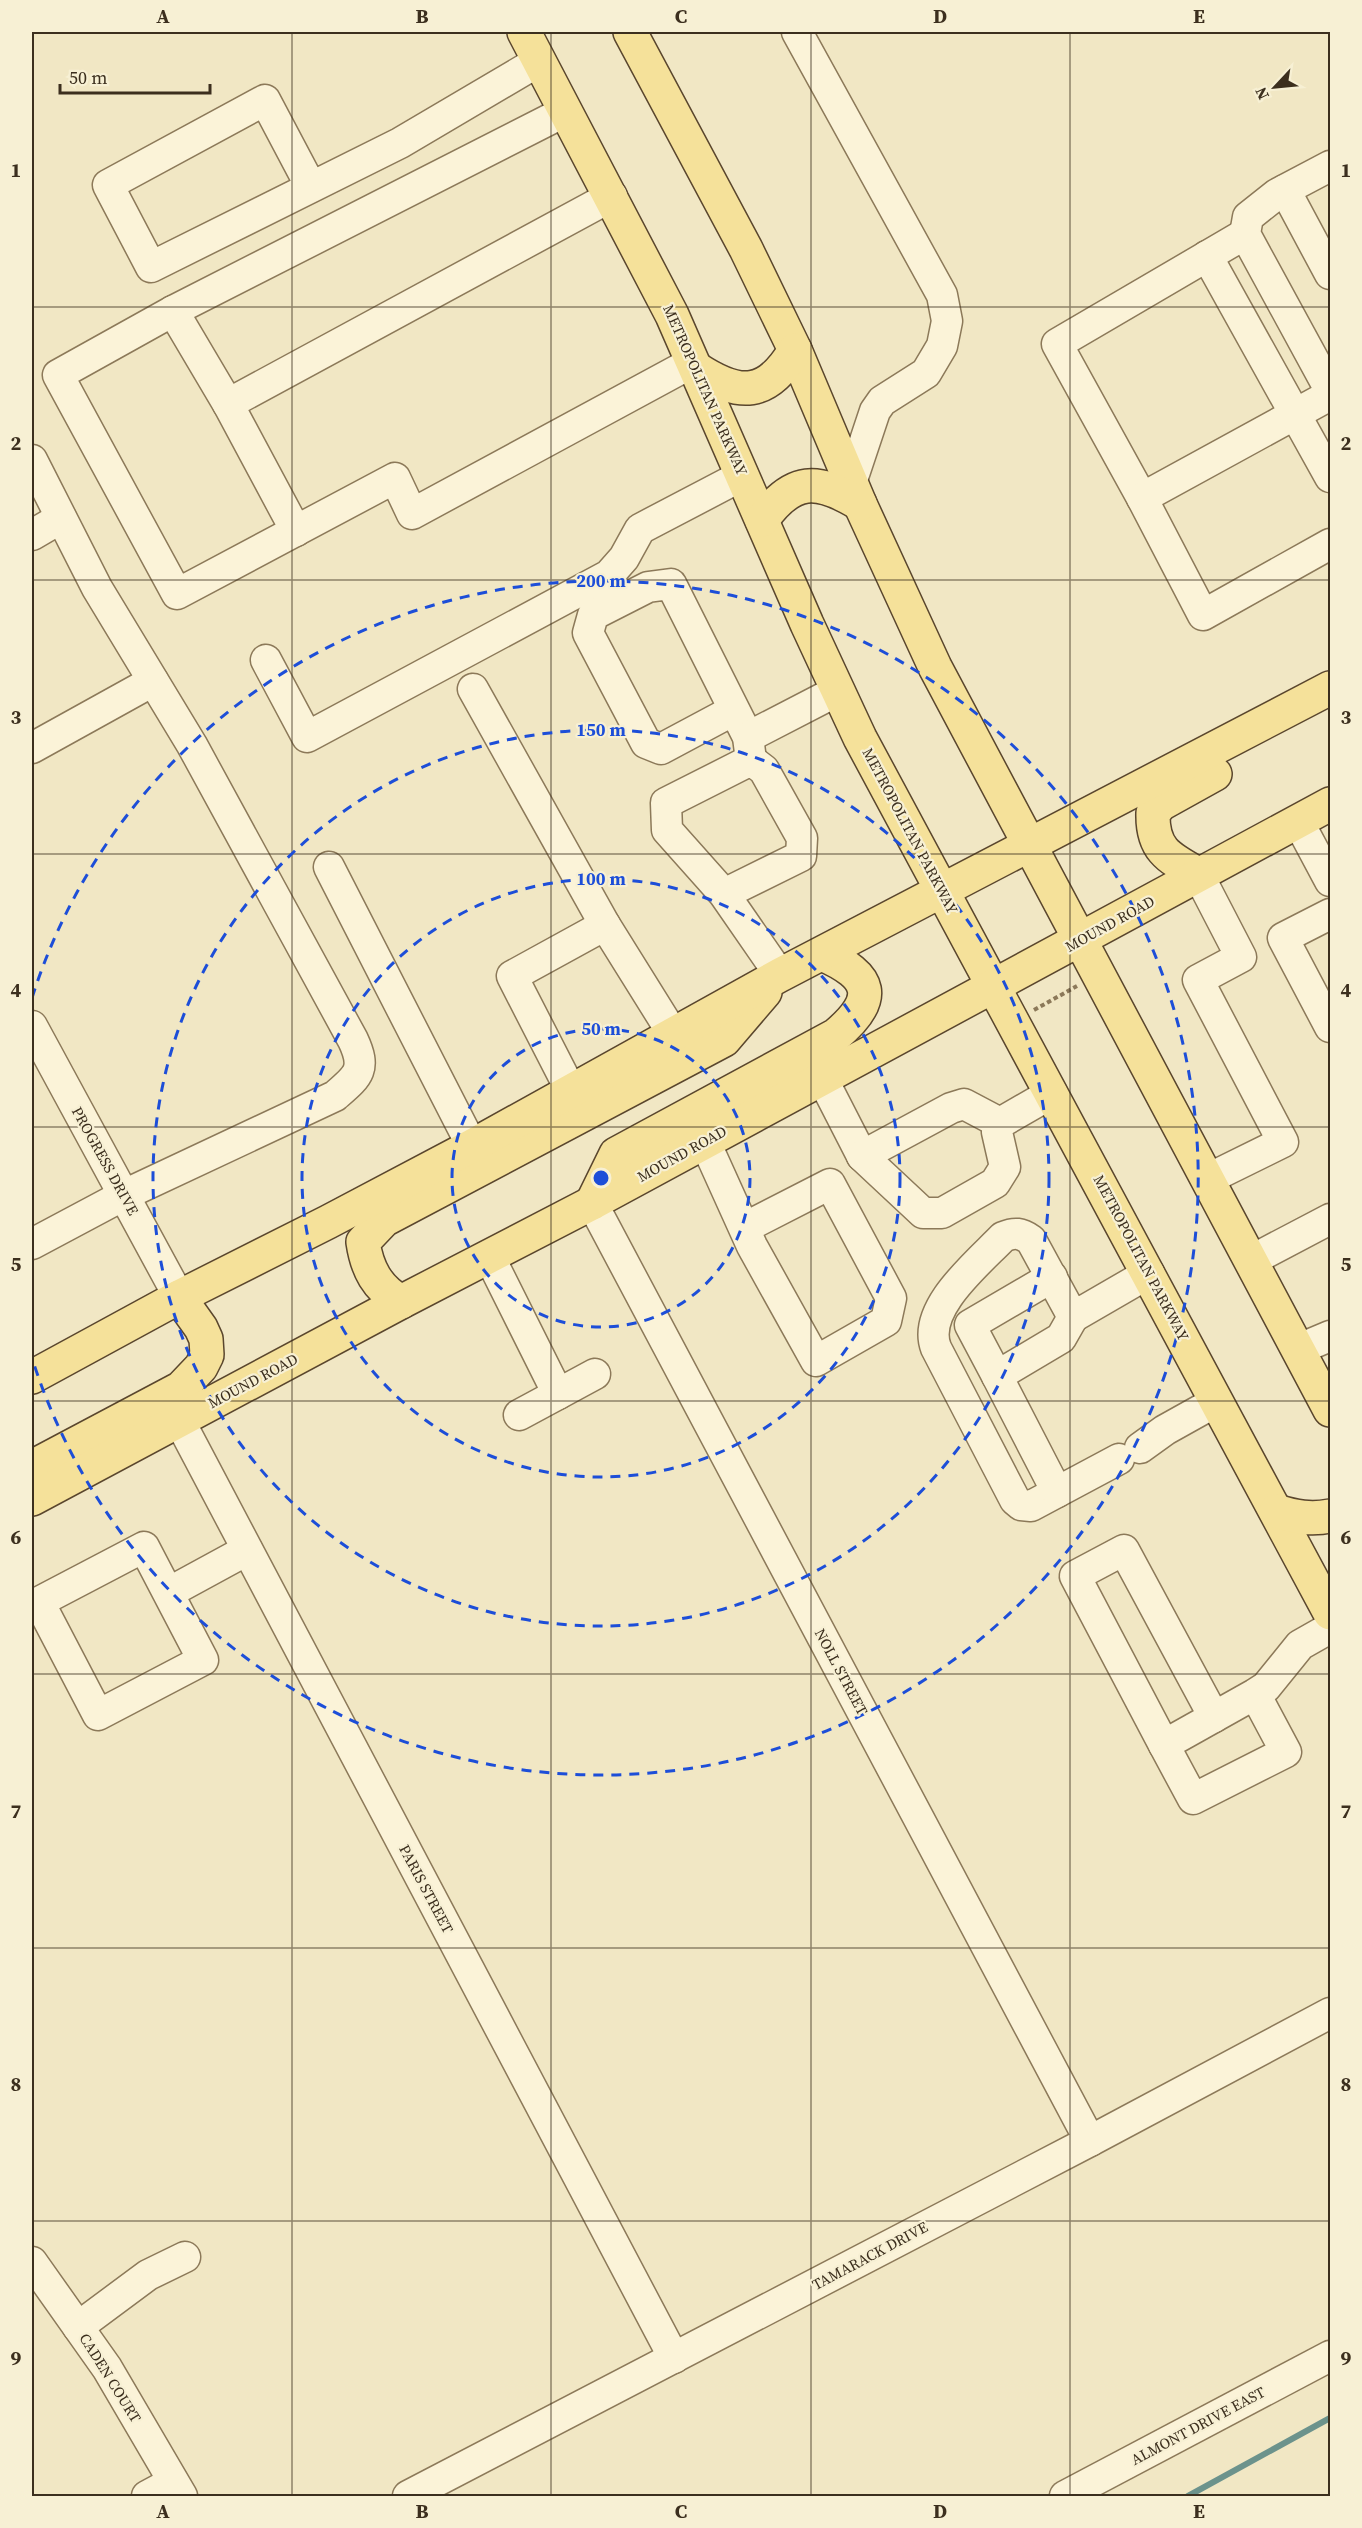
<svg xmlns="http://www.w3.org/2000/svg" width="1362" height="2528" viewBox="0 0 1362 2528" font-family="'Source Serif 4',serif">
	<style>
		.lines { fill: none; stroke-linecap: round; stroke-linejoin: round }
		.stream { stroke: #6c938c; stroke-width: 6 }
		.minor-casing { stroke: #8c7959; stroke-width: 33 }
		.major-casing { stroke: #5a462d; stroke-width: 36 }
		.path { stroke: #8c7959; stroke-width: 4; stroke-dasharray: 4.5 3; stroke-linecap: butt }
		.minor { stroke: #fbf3d8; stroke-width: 30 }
		.major { stroke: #f5e19a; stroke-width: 33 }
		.grid { fill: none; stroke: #3c2f1e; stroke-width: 1.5; stroke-opacity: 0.55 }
		.ring { fill: none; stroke: #1d4ed8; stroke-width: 3; stroke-dasharray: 10 8 }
		.labels { text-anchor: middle; stroke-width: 4.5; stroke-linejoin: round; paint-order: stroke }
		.street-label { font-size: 15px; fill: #3c2f1e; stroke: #f7f0d4 }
		.centre { fill: #1d4ed8; stroke: #f7f0d4; stroke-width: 3 }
		.ring-label { font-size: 18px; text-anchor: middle; font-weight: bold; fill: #1d4ed8; stroke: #f7f0d4; stroke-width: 4.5; stroke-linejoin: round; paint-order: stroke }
		.neatline { fill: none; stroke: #3c2f1e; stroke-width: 2 }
		.grid-label { font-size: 20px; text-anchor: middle; font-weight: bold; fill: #3c2f1e }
	</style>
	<rect width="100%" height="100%" fill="#f1e7c4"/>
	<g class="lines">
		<!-- stream -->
		<polyline class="stream" points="1188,2496 1330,2418"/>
		<!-- minor casing -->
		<g class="minor-casing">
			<g id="minor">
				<polyline points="797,32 942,295 947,321 942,346 926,373 882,401 875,411 851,483"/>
				<polyline points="566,111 173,311 58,375 177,594 395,478 412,514 693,362"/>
				<polyline points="1330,166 1277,194 1248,217 1245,234 1330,390"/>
				<polyline points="311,187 265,100 108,185 151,267 400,143 539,61"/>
				<polyline points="1285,190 1330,274"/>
				<polyline points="1245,234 1057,344 1142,498 1330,395"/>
				<polyline points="1207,256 1330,477"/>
				<polyline points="173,311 228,404 612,196"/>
				<polyline points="228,404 296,531"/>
				<path d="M 32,460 L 97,588 L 192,745 L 353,1040 C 367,1070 358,1076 335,1096 L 124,1195 L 32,1244"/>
				<polyline points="1142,498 1203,615 1330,544"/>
				<polyline points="32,535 61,518"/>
				<polyline points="266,660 307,737 609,575 624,558 640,529 743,475"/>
				<polyline points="473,689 605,925"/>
				<polyline points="734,710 661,749 646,743 588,633 593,615 648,587 671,584 748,737 751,760"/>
				<polyline points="748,737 837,691"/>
				<polyline points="32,748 153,681"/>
				<polyline points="1298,821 1330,881"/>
				<polyline points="329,867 472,1146"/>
				<polyline points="1198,874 1241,957 1198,980 1283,1142 1208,1179"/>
				<polyline points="724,894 801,856 802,838 764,770 751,760 666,803 667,830 724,894 780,975"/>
				<polyline points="1330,914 1283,938 1330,1027"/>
				<polyline points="32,1026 179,1297"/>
				<polyline points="822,1078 862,1156 923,1213 942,1213 995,1183 1005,1167 997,1132 1000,1123 1052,1093"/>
				<polyline points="571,1091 512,976 605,925 673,1034"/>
				<polyline points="705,1142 752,1246 816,1361 886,1321 891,1298 830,1184 744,1228"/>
				<polyline points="862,1156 951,1108 964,1104 1000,1123"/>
				<polyline points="592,1203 1090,2141"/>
				<polyline points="489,1256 558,1394 519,1415"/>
				<polyline points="1252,1260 1330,1219"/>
				<polyline points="1299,1349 1330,1336"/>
				<polyline points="997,1376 970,1325 1052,1277"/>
				<polyline points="558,1394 595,1374"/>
				<polyline points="179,1420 674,2358"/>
				<polyline points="1140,1448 1165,1430 1217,1401"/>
				<path d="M 1119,1459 L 1031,1506 L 1021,1505 L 1015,1500 L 936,1348 C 921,1309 978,1263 1003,1237 C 1015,1232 1021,1233 1031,1240 L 1073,1317 L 1149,1273"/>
				<polyline points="1057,1492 997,1376 1061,1338 1073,1317"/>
				<polyline points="168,1593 203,1660 98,1715 39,1602 144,1547 168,1593 247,1550"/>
				<polyline points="1255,1694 1286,1752 1193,1799 1164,1745 1255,1694 1266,1687 1300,1645 1330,1628"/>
				<polyline points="1164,1745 1075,1576 1124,1550 1214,1717"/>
				<polyline points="32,2262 107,2368 182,2496"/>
				<polyline points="78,2327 148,2275 185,2257"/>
				<polyline points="147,2496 173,2482"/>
				<polyline points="408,2496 1090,2141 1330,2013"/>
				<polyline points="1065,2496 1330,2356"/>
			</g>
		</g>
		<!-- major casing -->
		<g class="major-casing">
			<g id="major">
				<polyline points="524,32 672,315 807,624 860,738 1330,1613"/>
				<polyline points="630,32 746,249 795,350 860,504 935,667 1330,1410"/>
				<path d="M 697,369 C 740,397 767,397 795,350"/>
				<path d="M 762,520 C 793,477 817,478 860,504"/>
				<path d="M 1198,874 C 1169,858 1152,850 1153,813 L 1161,804 L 1215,774"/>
				<path d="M 592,1203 L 616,1154 L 836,1035 C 879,999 873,976 822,954"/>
				<path d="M 401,1302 C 377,1288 367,1269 363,1242 L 384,1220 L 724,1040 L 765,992"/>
				<polyline points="32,1377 179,1297 328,1222 472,1146 780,975 1330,688"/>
				<polyline points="32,1467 181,1388 201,1367 207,1355 206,1339 201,1328 179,1297"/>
				<polyline points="32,1499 401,1302 592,1203 1330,804"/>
				<path d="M 1276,1511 C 1295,1517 1311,1520 1330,1516"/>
			</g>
		</g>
		<!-- path -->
		<polyline class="path" points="1034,1010 1077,986"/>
		<!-- minor -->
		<use href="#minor" class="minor"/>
		<!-- major -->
		<use href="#major" class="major"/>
	</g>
	<!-- grid -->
	<path class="grid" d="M 292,32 L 292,2496M 551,32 L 551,2496M 811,32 L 811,2496M 1070,32 L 1070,2496M 32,307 L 1330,307M 32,580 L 1330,580M 32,854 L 1330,854M 32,1127 L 1330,1127M 32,1401 L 1330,1401M 32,1674 L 1330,1674M 32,1948 L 1330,1948M 32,2221 L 1330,2221"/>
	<!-- distance rings -->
	<g class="ring">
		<circle cx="601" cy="1178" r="149"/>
		<circle cx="601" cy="1178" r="299"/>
		<circle cx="601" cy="1178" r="448"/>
		<path d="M32 998A597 597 0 1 1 32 1358"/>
	</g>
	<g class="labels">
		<!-- street labels -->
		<g class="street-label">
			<text transform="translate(705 390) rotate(66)" y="5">METROPOLITAN PARKWAY</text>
			<text transform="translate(910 831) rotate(62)" y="5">METROPOLITAN PARKWAY</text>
			<text transform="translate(1110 924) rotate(-29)" y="5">MOUND ROAD</text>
			<text transform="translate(682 1154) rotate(-29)" y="5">MOUND ROAD</text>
			<text transform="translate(105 1161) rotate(61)" y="5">PROGRESS DRIVE</text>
			<text transform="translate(1141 1258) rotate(62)" y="5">METROPOLITAN PARKWAY</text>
			<text transform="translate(253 1381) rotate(-28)" y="5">MOUND ROAD</text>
			<text transform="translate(841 1672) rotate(62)" y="5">NOLL STREET</text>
			<text transform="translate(426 1889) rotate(62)" y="5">PARIS STREET</text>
			<text transform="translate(870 2256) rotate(-28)" y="5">TAMARACK DRIVE</text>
			<text transform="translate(110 2378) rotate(58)" y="5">CADEN COURT</text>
			<text transform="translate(1198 2426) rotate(-28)" y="5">ALMONT DRIVE EAST</text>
		</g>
	</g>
	<circle cx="601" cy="1178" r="9" class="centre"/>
	<g class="ring-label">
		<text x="601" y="587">200 m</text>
		<text x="601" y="736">150 m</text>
		<text x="601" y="885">100 m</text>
		<text x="601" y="1035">50 m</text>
	</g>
	<!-- border -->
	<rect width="1362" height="2528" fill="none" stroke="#f7f0d4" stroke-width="66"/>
	<!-- north arrow -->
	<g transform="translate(1275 87) rotate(244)" stroke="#f7f0d4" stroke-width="4.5" paint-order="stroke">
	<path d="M0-4.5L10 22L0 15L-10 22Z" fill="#3c2f1e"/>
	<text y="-9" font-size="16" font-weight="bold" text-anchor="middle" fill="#3c2f1e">N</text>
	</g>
	<!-- scale -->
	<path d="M60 84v9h150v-9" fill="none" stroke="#3c2f1e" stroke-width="3"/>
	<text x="69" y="84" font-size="18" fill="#3c2f1e" stroke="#f7f0d4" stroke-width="4.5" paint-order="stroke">50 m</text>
	<rect x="33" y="33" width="1296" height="2462" class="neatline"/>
	<g class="grid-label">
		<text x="163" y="23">A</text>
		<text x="422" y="23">B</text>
		<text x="681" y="23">C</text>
		<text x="940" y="23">D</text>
		<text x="1199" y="23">E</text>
		<text x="16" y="177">1</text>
		<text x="1346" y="177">1</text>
		<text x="16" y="450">2</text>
		<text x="1346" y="450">2</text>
		<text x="16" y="724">3</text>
		<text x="1346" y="724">3</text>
		<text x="16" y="997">4</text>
		<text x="1346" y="997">4</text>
		<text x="16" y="1271">5</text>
		<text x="1346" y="1271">5</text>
		<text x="16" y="1544">6</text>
		<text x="1346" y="1544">6</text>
		<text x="16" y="1818">7</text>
		<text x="1346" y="1818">7</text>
		<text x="16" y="2091">8</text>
		<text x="1346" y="2091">8</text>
		<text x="16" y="2365">9</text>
		<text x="1346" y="2365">9</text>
		<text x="163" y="2518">A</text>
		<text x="422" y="2518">B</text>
		<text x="681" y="2518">C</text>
		<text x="940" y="2518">D</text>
		<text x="1199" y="2518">E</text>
	</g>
</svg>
